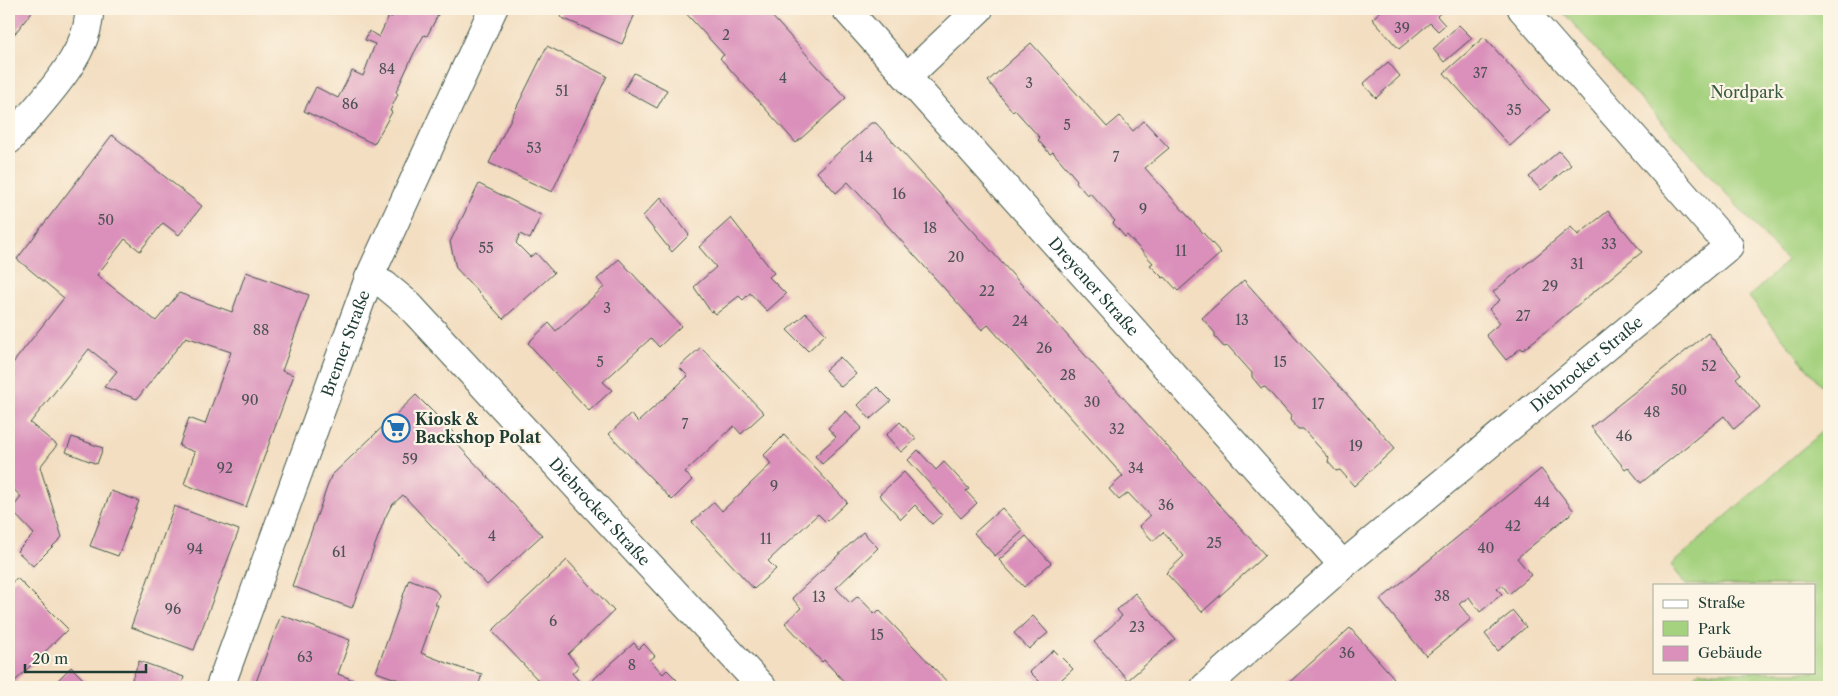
<svg xmlns="http://www.w3.org/2000/svg" width="1838" height="696" viewBox="0 0 1838 696" font-family="'Libre Caslon Text',serif">
	<style>
		.green { fill: #a5d27f; stroke: #62885a }
		.building { fill: #da90ba }
		.lines { fill: none; stroke-linecap: round; stroke-linejoin: round }
		.minor-casing { stroke: #3f5549; stroke-width: 30 }
		.minor { stroke: #fff; stroke-width: 28 }
		.labels { text-anchor: middle; stroke-width: 4.5; stroke-linejoin: round; paint-order: stroke }
		.number-label { font-size: 14px; fill: #4e5256 }
		.park-label { font-size: 16px; fill: #3a5b43; stroke: #fcf5e5 }
		.street-label { font-size: 16px; fill: #1f3d34; stroke: #fcf5e5 }
		.poi-label { font-size: 16px; font-weight: bold; fill: #1f3d34; stroke: #fcf5e5; text-anchor: start }
	</style>
	<rect width="100%" height="100%" fill="#fcf5e5"/>
	<filter id="ink" filterUnits="userSpaceOnUse"><feTurbulence type="fractalNoise" baseFrequency=".02" numOctaves="2"/><feDisplacementMap in="SourceGraphic" scale="10" xChannelSelector="R" yChannelSelector="G"/><feConvolveMatrix kernelMatrix="1 2 1 2 8 2 1 2 1" color-interpolation-filters="sRGB"/></filter>
	<filter id="wash" filterUnits="userSpaceOnUse"><feTurbulence type="fractalNoise" baseFrequency=".0096" numOctaves="4" result="noise"/><feDisplacementMap in="SourceGraphic" scale="20" xChannelSelector="R" yChannelSelector="G"/><feGaussianBlur stdDeviation="1.12" result="paint"/><feColorMatrix in="noise" values="0 0 0 0 0 0 0 0 0 0 0 0 0 0 0 0 0 1.4 0 .05"/><feComposite in="paint" operator="in"/></filter>
	<g filter="url(#wash)">
		<rect width="100%" height="100%" fill="#f3dec1"/>
		<!-- green -->
		<g class="green">
			<polygon points="1560,9 1829,9 1829,395 1749,297 1787,261"/>
			<polygon points="1829,425 1829,687 1682,687 1698,672 1814,672 1814,585 1686,585 1671,565"/>
		</g>
		<g id="blocks">
			<!-- building -->
			<g class="building">
				<polygon points="9,9 34,9 9,41"/>
				<polygon points="396,9 441,9 427,36 424,35 414,53 396,92 398,94 390,111 392,112 374,144 304,111 316,87 338,98 352,71 363,76 375,44 365,40 369,31 379,37 389,16 392,17"/>
				<polygon points="564,9 637,9 622,44 560,17"/>
				<polygon points="682,9 770,9 773,13 770,14 846,98 796,143 720,58 724,55"/>
				<polygon points="1383,9 1445,9 1437,16 1445,25 1438,31 1430,23 1399,49 1372,19"/>
				<polygon points="1459,25 1472,38 1444,62 1433,49"/>
				<polygon points="1484,37 1550,110 1510,146 1444,73"/>
				<polygon points="1031,43 1107,127 1120,116 1133,131 1144,121 1169,148 1145,168 1221,253 1178,291 1165,277 1163,278 1150,265 1153,263 1127,235 1125,237 1113,223 1115,221 1090,193 1087,195 1076,182 1077,180 1053,152 1050,154 1038,140 1040,138 1015,110 1013,112 988,81"/>
				<polygon points="547,46 607,76 552,192 489,163"/>
				<polygon points="1388,62 1400,76 1376,98 1363,84"/>
				<polygon points="634,73 667,90 657,108 624,90"/>
				<polygon points="871,123 876,123 1265,555 1202,612 1166,573 1184,556 1163,532 1153,541 1139,526 1150,516 1128,493 1119,500 1109,489 1123,476 988,325 982,330 848,182 836,193 817,172"/>
				<polygon points="112,135 202,206 179,235 163,223 140,251 125,239 97,275 156,321 179,293 232,312 246,272 309,295 282,371 294,375 246,507 184,484 195,452 179,446 189,418 205,424 231,352 186,337 137,399 104,387 117,371 89,349 30,423 57,445 40,467 62,537 33,566 17,551 34,534 11,510 21,497 9,484 9,368 64,298 17,259"/>
				<polygon points="1559,151 1571,165 1541,190 1529,177"/>
				<polygon points="479,184 541,215 530,239 520,234 516,243 530,257 536,253 554,273 503,319 456,268 450,242"/>
				<polygon points="661,197 689,235 672,252 643,216"/>
				<polygon points="1608,211 1642,252 1523,350 1521,348 1506,360 1486,335 1500,323 1489,309 1500,300 1493,292 1571,227 1578,235"/>
				<polygon points="731,218 774,273 769,277 786,294 767,311 750,293 743,300 739,296 716,314 713,311 711,312 694,287 716,267 699,247"/>
				<polygon points="619,259 681,326 659,347 651,338 603,382 612,390 589,411 528,343 549,323 556,331 604,287 597,279"/>
				<polygon points="1244,280 1395,448 1354,486 1340,470 1336,471 1328,462 1329,458 1303,429 1298,429 1290,420 1291,416 1265,387 1261,388 1252,377 1252,373 1228,346 1224,347 1215,337 1215,333 1202,318"/>
				<polygon points="806,313 826,334 808,351 787,330"/>
				<polygon points="1708,333 1741,374 1736,378 1760,407 1734,429 1724,416 1641,483 1628,467 1625,469 1591,427"/>
				<polygon points="701,347 764,413 741,434 734,426 685,472 692,480 672,500 609,434 630,414 638,422 688,376 679,367"/>
				<polygon points="840,357 856,374 841,387 825,370"/>
				<polygon points="877,387 891,401 870,419 858,405"/>
				<polygon points="416,395 459,438 455,442 542,535 487,585 403,495 391,506 385,518 352,608 292,586 331,476"/>
				<polygon points="846,411 862,428 822,464 815,456 836,437 828,428"/>
				<polygon points="900,422 916,439 901,452 886,435"/>
				<polygon points="784,435 847,502 826,522 818,514 768,561 776,569 754,589 692,522 714,502 722,511 771,464 764,455"/>
				<polygon points="72,437 103,448 97,464 66,452"/>
				<polygon points="918,450 936,470 944,462 969,489 966,491 977,503 961,518 908,460"/>
				<polygon points="1541,469 1574,511 1517,558 1531,575 1509,594 1502,585 1497,589 1502,594 1480,612 1469,597 1459,604 1471,619 1426,656 1380,600"/>
				<polygon points="904,472 942,515 932,524 915,505 901,519 879,495"/>
				<polygon points="111,491 139,501 118,556 90,546"/>
				<polygon points="174,506 239,530 194,650 131,627"/>
				<polygon points="1002,508 1023,531 995,556 974,533"/>
				<polygon points="863,532 878,548 836,588 850,603 858,596 875,614 879,610 952,687 849,687 824,660 822,662 785,623 801,608 792,598"/>
				<polygon points="1026,536 1051,563 1024,587 999,560"/>
				<polygon points="567,560 614,611 568,654 579,667 572,673 584,687 532,687 539,681 492,631"/>
				<polygon points="17,578 68,629 9,687 9,585"/>
				<polygon points="409,579 433,588 439,595 435,605 438,605 421,653 463,669 482,674 478,687 419,687 376,672"/>
				<polygon points="1135,593 1175,639 1128,680 1094,642 1122,616 1117,610"/>
				<polygon points="1513,611 1526,627 1498,651 1485,634"/>
				<polygon points="281,615 350,640 338,674 356,681 354,687 271,687 256,682"/>
				<polygon points="1033,616 1048,633 1029,649 1014,633"/>
				<polygon points="1350,628 1394,678 1384,687 1284,687"/>
				<polygon points="634,643 639,649 644,644 655,656 650,660 663,674 667,670 677,680 673,685 675,687 585,687"/>
				<polygon points="1054,650 1073,669 1053,687 1045,687 1030,672"/>
				<polygon points="139,661 184,677 181,687 129,687"/>
				<polygon points="71,667 88,684 87,687 51,687"/>
				<polygon points="513,682 517,687 507,687"/>
			</g>
		</g>
	</g>
	<g filter="url(#ink)">
		<use href="#blocks" fill-opacity="0" stroke="#3f5549" stroke-width="1"/>
		<g class="lines">
			<!-- minor casing -->
			<g class="minor-casing">
				<g id="minor">
					<path id="s1" d="M 846,9 L 1343,565"/>
					<polyline points="908,76 979,9"/>
					<path d="M 9,140 C 37,106 91,55 89,9"/>
					<path id="s2" d="M 369,278 L 385,285 L 408,304 L 762,687"/>
					<path id="s3" d="M 220,687 L 369,278 L 493,9"/>
					<path id="s4" d="M 1205,687 L 1343,565 L 1729,246 L 1522,9"/>
				</g>
			</g>
			<!-- minor -->
			<use href="#minor" class="minor"/>
		</g>
	</g>
	<!-- icons -->
	<defs>
		<g id="supermarket-ring" transform="scale(1.4375)"><circle r="9.5" fill="#fcf5e5" stroke="#1f6fb2" stroke-width="1.5"/><path d="M-6-5.5h2.5l.6 2H6L4.5 2H-2.5L-4.4-4H-6ZM-1.5 3.2a1.3 1.3 0 1 0 .1 0ZM3 3.2a1.3 1.3 0 1 0 .1 0Z" fill="#1f6fb2"/></g>
	</defs>
	<g fill-rule="evenodd">
		<use href="#supermarket-ring" x="396" y="428"/>
	</g>
	<g class="labels">
		<!-- number labels -->
		<g class="number-label">
			<text x="1402" y="33">39</text>
			<text x="726" y="40">2</text>
			<text x="387" y="74">84</text>
			<text x="1480" y="78">37</text>
			<text x="783" y="83">4</text>
			<text x="1029" y="88">3</text>
			<text x="562" y="96">51</text>
			<text x="350" y="109">86</text>
			<text x="1514" y="115">35</text>
			<text x="1067" y="130">5</text>
			<text x="534" y="153">53</text>
			<text x="866" y="162">14</text>
			<text x="1116" y="162">7</text>
			<text x="899" y="199">16</text>
			<text x="1143" y="214">9</text>
			<text x="106" y="225">50</text>
			<text x="930" y="233">18</text>
			<text x="1609" y="249">33</text>
			<text x="486" y="253">55</text>
			<text x="1181" y="256">11</text>
			<text x="956" y="262">20</text>
			<text x="1577" y="269">31</text>
			<text x="1550" y="291">29</text>
			<text x="987" y="296">22</text>
			<text x="607" y="313">3</text>
			<text x="1523" y="321">27</text>
			<text x="1242" y="325">13</text>
			<text x="1020" y="326">24</text>
			<text x="261" y="335">88</text>
			<text x="1044" y="353">26</text>
			<text x="600" y="367">5</text>
			<text x="1280" y="367">15</text>
			<text x="1709" y="371">52</text>
			<text x="1068" y="380">28</text>
			<text x="1679" y="395">50</text>
			<text x="250" y="405">90</text>
			<text x="1092" y="407">30</text>
			<text x="1318" y="409">17</text>
			<text x="1652" y="417">48</text>
			<text x="685" y="429">7</text>
			<text x="1117" y="434">32</text>
			<text x="1624" y="441">46</text>
			<text x="1356" y="451">19</text>
			<text x="410" y="464">59</text>
			<text x="225" y="473">92</text>
			<text x="1136" y="473">34</text>
			<text x="774" y="491">9</text>
			<text x="1542" y="507">44</text>
			<text x="1166" y="510">36</text>
			<text x="1513" y="531">42</text>
			<text x="492" y="541">4</text>
			<text x="766" y="544">11</text>
			<text x="1214" y="548">25</text>
			<text x="1486" y="553">40</text>
			<text x="195" y="554">94</text>
			<text x="339" y="557">61</text>
			<text x="1442" y="601">38</text>
			<text x="819" y="602">13</text>
			<text x="173" y="614">96</text>
			<text x="553" y="626">6</text>
			<text x="1137" y="632">23</text>
			<text x="877" y="640">15</text>
			<text x="1347" y="658">36</text>
			<text x="305" y="662">63</text>
			<text x="632" y="670">8</text>
		</g>
		<!-- park labels -->
		<g class="park-label">
			<text x="1747" y="98">Nordpark</text>
		</g>
		<!-- street labels -->
		<g class="street-label">
			<text dy="6" stroke="none"><textPath href="#s1" startOffset="372">Dreyener Straße</textPath></text>
			<text dy="6" stroke="none"><textPath href="#s3" startOffset="366">Bremer Straße</textPath></text>
			<text dy="6" stroke="none"><textPath href="#s4" startOffset="500">Diebrocker Straße</textPath></text>
			<text dy="6" stroke="none"><textPath href="#s2" startOffset="330">Diebrocker Straße</textPath></text>
		</g>
		<!-- poi labels -->
		<g class="poi-label">
			<text x="415" y="425">Kiosk &amp;<tspan x="415" dy="18">Backshop Polat</tspan></text>
		</g>
	</g>
	<!-- margin -->
	<rect width="1838" height="696" fill="none" stroke="#fcf5e5" stroke-width="30"/>
	<!-- legend -->
	<rect x="1653" y="584" width="162" height="90" fill="#fcf5e5" stroke="#a4ab9e"/>
	<rect x="1663" y="600" width="25" height="8" fill="#ffffff" stroke="#a4ab9e"/>
	<text x="1698" y="608" font-size="15" fill="#1f3d34">Straße</text>
	<rect x="1663" y="621" width="25" height="15" fill="#a5d27f" stroke="#a4ab9e"/>
	<text x="1698" y="634" font-size="15" fill="#1f3d34">Park</text>
	<rect x="1663" y="646" width="25" height="15" fill="#da90ba" stroke="#a4ab9e"/>
	<text x="1698" y="658" font-size="15" fill="#1f3d34">Gebäude</text>
	<!-- scale -->
	<path d="M25 664v8h121v-8" fill="none" stroke="#1f3d34" stroke-width="2.5"/>
	<text x="32" y="664" font-size="15" fill="#1f3d34" stroke="#fcf5e5" stroke-width="4" paint-order="stroke">20 m</text>
</svg>
